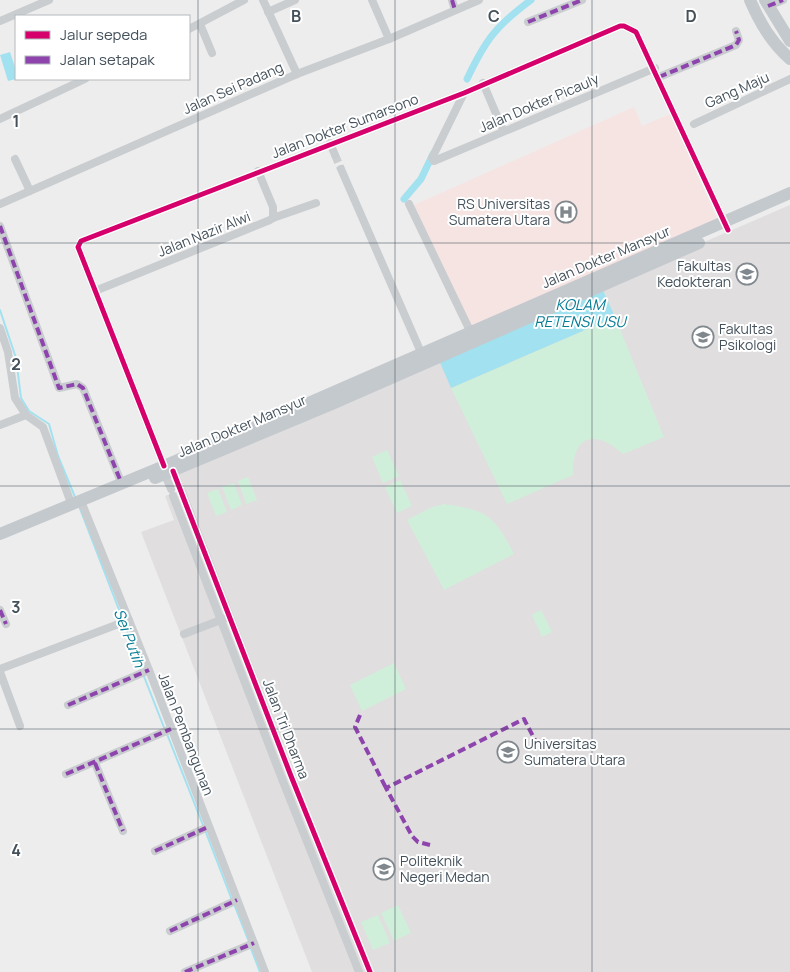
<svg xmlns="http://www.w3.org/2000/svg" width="790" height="972" viewBox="0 0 790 972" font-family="Manrope,sans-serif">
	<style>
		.education { fill: #e0dedf }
		.medical { fill: #f6e4e3 }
		.green { fill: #d0efda }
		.water { fill: #a2e1ef }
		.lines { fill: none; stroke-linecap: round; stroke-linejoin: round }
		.stream { stroke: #a2e1ef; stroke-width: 2 }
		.canal { stroke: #a2e1ef; stroke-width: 7 }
		.minor-tunnel { stroke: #ccced0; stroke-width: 8; stroke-dasharray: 8 4; stroke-linecap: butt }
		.minor { stroke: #c9cdcf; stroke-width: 8 }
		.primary { stroke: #c4c9cd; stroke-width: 12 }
		.quiet { stroke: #8e44ad; stroke-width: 4; stroke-dasharray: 8 4; stroke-linecap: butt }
		.cycleway-casing { stroke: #fff; stroke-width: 8 }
		.cycleway { stroke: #d6006c; stroke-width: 5 }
		.grid { fill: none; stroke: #44515b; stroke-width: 1; stroke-opacity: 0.55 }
		.labels { text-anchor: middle; stroke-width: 4; stroke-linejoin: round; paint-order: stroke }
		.street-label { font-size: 14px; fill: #44515b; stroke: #fff }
		.poi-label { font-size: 14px; fill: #44515b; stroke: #fff; text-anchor: start }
		.water-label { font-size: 15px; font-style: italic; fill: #077c95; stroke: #fff }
		.grid-label { font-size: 16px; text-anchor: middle; font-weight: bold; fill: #44515b; stroke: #fff; stroke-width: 4; stroke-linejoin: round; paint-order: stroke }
	</style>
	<rect width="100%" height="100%" fill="#eeeded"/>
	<!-- education -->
	<polygon class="education" points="790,205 790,972 312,972 141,532 174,520 165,496 181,490 173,471"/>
	<!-- medical -->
	<polygon class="medical" points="634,107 642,126 670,114 717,219 472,328 414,205"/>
	<!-- green -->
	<g class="green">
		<path d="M 615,317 L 664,437 L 623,454 C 595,429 572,435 573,475 L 507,504 L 451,388 Z"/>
		<polygon points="387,450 399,476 383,483 372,457"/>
		<polygon points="248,477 257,500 246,504 238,481"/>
		<polygon points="400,480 412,506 397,513 385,487"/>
		<polygon points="234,483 242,505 231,510 222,487"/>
		<polygon points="218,489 227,512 216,516 207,493"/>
		<path d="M 444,504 C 488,510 494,516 514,554 L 444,590 L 407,520 L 430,508 Z"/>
		<polygon points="541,610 552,632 542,637 532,615"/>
		<polygon points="394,663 406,689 362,711 350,685"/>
		<polygon points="398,905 411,933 394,941 381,913"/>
		<polygon points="378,915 390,943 373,950 361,922"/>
	</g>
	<!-- water -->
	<g class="water">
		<polygon points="10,52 16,70 16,79 8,81 0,55"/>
		<polygon points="601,286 615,317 451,388 438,358"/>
	</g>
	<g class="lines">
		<!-- stream -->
		<g class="stream">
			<polyline points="0,310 16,358 21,398 29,411 49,424 58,456 75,497"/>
			<polyline points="79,506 123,620"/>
			<polyline points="125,625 141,670"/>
			<polyline points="143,674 165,730"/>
			<polyline points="167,734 203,825"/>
			<polyline points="205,830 232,900"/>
			<polyline points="234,904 249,942"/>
			<polyline points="250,946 260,972"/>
		</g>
		<!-- canal -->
		<g class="canal">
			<path d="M 467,79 C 486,39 496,26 531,0"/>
			<polyline points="404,199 421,179 433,154"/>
		</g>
		<!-- minor-tunnel -->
		<polyline class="minor-tunnel" points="335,155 341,169"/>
		<!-- minor -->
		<g class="minor">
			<polyline points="263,0 297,74"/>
			<polyline points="372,0 389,39"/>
			<polyline points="452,0 455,10"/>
			<polyline points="768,6 783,0"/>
			<polyline points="268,12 295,0"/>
			<polyline points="0,21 49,0"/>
			<polyline points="528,22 582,0"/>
			<polyline points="200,24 212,53"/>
			<polyline points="189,29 244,0"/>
			<polyline points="659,77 736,45 739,40 736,31"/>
			<polyline points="483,83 503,130"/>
			<polyline points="464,93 432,158 434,161 655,68"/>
			<polyline points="0,119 85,79"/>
			<polyline points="694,124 790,79"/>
			<polyline points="330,143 335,155"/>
			<polyline points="15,159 30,191"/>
			<polyline points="341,169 423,357"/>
			<polyline points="0,204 297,74 389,39 479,0"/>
			<polyline points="409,204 472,335"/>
			<polyline points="273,218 316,203"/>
			<polyline points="0,226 59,388 77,384 83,388 121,482"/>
			<polyline points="95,291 270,220 273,218 273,207 258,171"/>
			<polyline points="0,328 8,352 15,398 26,415 43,427 71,503"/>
			<polyline points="0,425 26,415"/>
			<polyline points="164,466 78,247 81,241 464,93 620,26 624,26 636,32 728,230"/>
			<polyline points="173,471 179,486"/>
			<polyline points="165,475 171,489"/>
			<polyline points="182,492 291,776 370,972"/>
			<polyline points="173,496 282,779 359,972"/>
			<polyline points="83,506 149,670 265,972"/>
			<polyline points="0,610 6,624"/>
			<polyline points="184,634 226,618"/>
			<polyline points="0,669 129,620"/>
			<polyline points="0,672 20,726"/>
			<polyline points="68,705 149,670"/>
			<polyline points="95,763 123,831"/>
			<polyline points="66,774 171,729"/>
			<polyline points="155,851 208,827"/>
			<polyline points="170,931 237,900"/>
			<polyline points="185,972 254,943"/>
		</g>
		<!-- primary -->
		<g class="primary">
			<path d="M 750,0 C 760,23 771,42 790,59"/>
			<polyline points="765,0 790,41"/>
			<polyline points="155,478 332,404 699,243"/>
			<polyline points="0,534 164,466 790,193"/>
		</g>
		<!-- quiet -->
		<g class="quiet">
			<polyline points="452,0 455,10"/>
			<polyline points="768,6 783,0"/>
			<polyline points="528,22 582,0"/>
			<polyline points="659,77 736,45 739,40 736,31"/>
			<polyline points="0,226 59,388 77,384 83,388 121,482"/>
			<polyline points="0,610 6,624"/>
			<polyline points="68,705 149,670"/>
			<polyline points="360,715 355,727 386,788"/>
			<polyline points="95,763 123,831"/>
			<polyline points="66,774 171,729"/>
			<polyline points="430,845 418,842 412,836 386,788 524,719 536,742"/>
			<polyline points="155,851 208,827"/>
			<polyline points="170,931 237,900"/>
			<polyline points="185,972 254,943"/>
		</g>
		<!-- cycleway casing -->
		<g class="cycleway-casing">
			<g id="cycleway">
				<polyline points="164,466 78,247 81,241 464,93 620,26 624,26 636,32 728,230"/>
				<polyline points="173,471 291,776 370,972"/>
			</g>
		</g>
		<!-- cycleway -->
		<use href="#cycleway" class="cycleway"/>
	</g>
	<!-- grid -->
	<path class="grid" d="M 198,0 L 198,972M 395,0 L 395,972M 592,0 L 592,972M 0,243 L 790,243M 0,486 L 790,486M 0,729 L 790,729"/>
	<!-- icons -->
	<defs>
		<g id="hospital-ring" transform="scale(1.125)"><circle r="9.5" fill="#fff" stroke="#80888e" stroke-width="1.5"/><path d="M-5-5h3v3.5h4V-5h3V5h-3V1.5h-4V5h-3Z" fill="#80888e"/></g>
		<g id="university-ring" transform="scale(1.125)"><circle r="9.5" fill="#fff" stroke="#80888e" stroke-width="1.5"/><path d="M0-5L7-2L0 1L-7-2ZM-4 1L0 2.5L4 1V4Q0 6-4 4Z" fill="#80888e"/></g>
	</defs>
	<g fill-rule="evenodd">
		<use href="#hospital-ring" x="566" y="212"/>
		<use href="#university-ring" x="747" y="274"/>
		<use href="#university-ring" x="703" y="337"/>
		<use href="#university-ring" x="508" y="752"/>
		<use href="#university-ring" x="384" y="869"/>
	</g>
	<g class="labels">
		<!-- street labels -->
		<g class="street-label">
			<text transform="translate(233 88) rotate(-24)" y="5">Jalan Sei Padang</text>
			<text transform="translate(737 90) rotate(-24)" y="5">Gang Maju</text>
			<text transform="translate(539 103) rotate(-23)" y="5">Jalan Dokter Picauly</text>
			<text transform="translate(345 126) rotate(-21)" y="5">Jalan Dokter Sumarsono</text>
			<text transform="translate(204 234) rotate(-22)" y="5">Jalan Nazir Alwi</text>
			<text transform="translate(606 257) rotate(-23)" y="5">Jalan Dokter Mansyur</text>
			<text transform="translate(242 426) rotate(-23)" y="5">Jalan Dokter Mansyur</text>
			<text transform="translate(286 729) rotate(69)" y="5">Jalan Tri Dharma</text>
			<text transform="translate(186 734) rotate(69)" y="5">Jalan Pembangunan</text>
		</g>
		<!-- poi labels -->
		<g class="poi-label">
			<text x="550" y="209" text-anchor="end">RS Universitas<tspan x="550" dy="16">Sumatera Utara</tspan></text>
			<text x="731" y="271" text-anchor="end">Fakultas<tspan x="731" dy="16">Kedokteran</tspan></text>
			<text x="719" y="334">Fakultas<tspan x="719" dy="16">Psikologi</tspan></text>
			<text x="524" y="749">Universitas<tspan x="524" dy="16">Sumatera Utara</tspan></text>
			<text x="400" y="866">Politeknik<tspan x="400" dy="16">Negeri Medan</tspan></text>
		</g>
		<!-- water labels -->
		<g class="water-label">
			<text x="580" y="310">KOLAM<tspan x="580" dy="17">RETENSI USU</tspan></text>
			<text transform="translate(129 638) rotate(69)" y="5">Sei Putih</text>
		</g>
	</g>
	<g class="grid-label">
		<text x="296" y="22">B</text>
		<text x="494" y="22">C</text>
		<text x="691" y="22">D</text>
		<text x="16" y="127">1</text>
		<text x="16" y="370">2</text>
		<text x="16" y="613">3</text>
		<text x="16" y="856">4</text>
	</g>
	<!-- legend -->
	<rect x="15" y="15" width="175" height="65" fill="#ffffff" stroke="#b4b9bd"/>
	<rect x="25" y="31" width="25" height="8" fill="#d6006c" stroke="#b4b9bd"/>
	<text x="60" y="40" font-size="15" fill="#44515b">Jalur sepeda</text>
	<rect x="25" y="56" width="25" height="8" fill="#8e44ad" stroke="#b4b9bd"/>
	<text x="60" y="65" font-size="15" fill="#44515b">Jalan setapak</text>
</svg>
